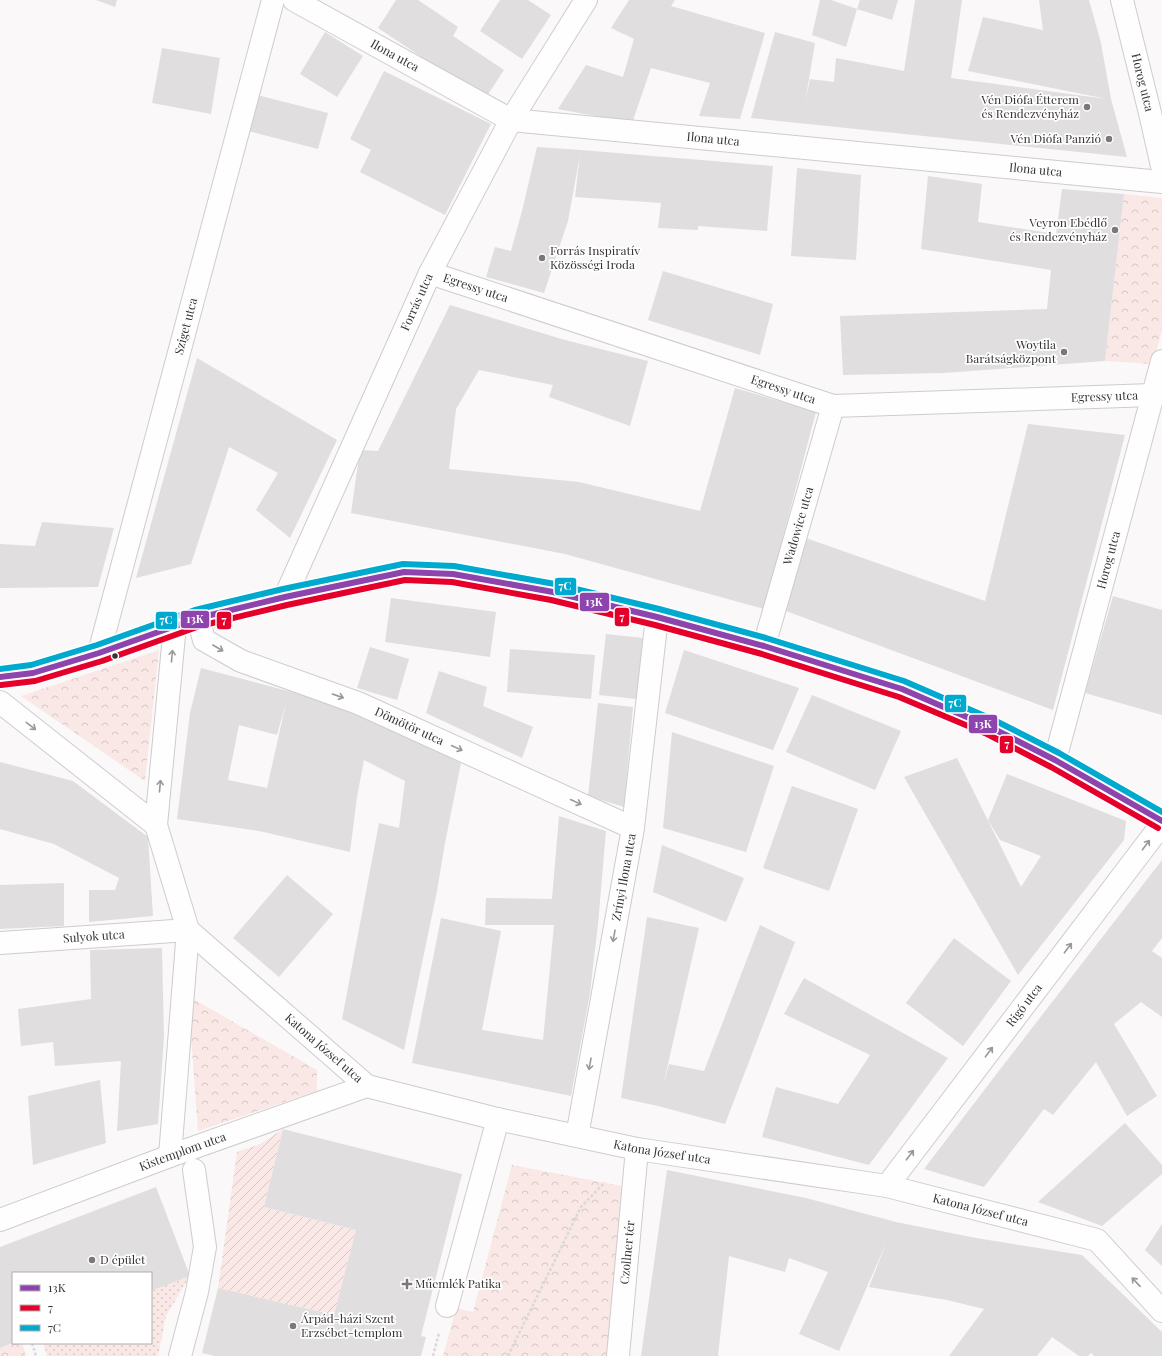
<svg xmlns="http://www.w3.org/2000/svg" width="1162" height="1356" viewBox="0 0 1162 1356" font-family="'Playfair Display',serif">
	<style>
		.grass { fill: url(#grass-dots) }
		.park { fill: url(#park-crowns) }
		.garden { fill: url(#garden-furrows) }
		.building { fill: #e0dedf; fill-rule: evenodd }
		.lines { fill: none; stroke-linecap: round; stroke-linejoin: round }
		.minor-casing { stroke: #cecccd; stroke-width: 24 }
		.path { stroke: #dad8d9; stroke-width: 2.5; stroke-dasharray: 3 2; stroke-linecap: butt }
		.minor { stroke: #fefefe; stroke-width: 22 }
		.bus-1-casing { stroke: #fff; stroke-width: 9 }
		.bus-2-casing { stroke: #fff; stroke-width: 9 }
		.bus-3-casing { stroke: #fff; stroke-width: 9 }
		.bus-1 { stroke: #8e44ad; stroke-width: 6 }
		.bus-2 { stroke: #e4002b; stroke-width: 6 }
		.bus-3 { stroke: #00a9ce; stroke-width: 6 }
		.oneway { stroke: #9a9899 }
		.poi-dot { fill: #7a7879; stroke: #fff; stroke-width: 1.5 }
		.bus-dot { fill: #353334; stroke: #fff; stroke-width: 1.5 }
		.labels { text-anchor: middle; stroke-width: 3.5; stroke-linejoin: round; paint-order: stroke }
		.street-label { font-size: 12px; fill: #353334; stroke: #fff }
		.poi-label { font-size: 12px; fill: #353334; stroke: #fff; text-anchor: end }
		.line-badge { stroke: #fff; stroke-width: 1.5 }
		.badge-label { font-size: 11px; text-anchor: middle; font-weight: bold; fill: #fff }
	</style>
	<defs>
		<pattern id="grass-dots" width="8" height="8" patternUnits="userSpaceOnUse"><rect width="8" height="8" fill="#f9e8e5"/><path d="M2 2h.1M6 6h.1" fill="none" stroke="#d6c7c5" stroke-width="1.8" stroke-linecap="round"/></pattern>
		<pattern id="park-crowns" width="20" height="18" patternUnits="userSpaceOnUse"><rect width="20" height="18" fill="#f9e8e5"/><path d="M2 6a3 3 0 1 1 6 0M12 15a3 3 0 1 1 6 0" fill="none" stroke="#d6c7c5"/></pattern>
		<pattern id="garden-furrows" width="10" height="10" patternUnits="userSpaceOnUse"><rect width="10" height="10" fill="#f9e8e5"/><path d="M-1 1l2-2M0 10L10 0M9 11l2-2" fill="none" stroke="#d6c7c5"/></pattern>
	</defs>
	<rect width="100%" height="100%" fill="#faf8f9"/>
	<!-- grass -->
	<polygon class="grass" points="190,1276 166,1316 158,1356 47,1356 43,1343 151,1343 151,1291"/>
	<!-- park -->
	<g class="park">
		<polygon points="1124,194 1162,198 1162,330 1153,364 1105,361"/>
		<polygon points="159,650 145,781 21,696"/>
		<polygon points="188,996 317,1070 317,1091 198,1131"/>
		<polygon points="512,1165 622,1186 608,1356 443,1356 456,1308 473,1312"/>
		<polygon points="14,1343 22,1343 26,1356 0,1356 0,1348"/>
	</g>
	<!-- garden -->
	<polygon class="garden" points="283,1129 264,1207 356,1230 334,1315 218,1288 237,1152 260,1144"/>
	<!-- building -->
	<g class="building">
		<polygon points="96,0 117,0 115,7"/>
		<polygon points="396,0 418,0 458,27 453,36 504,70 485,99 378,28"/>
		<polygon points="500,0 528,0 551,15 522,59 480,31"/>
		<polygon points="629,0 675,0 671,6 765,33 740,119 699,116 710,83 651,68 632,123 558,109 586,65 623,77 634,39 611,28"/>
		<polygon points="820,0 831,0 857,9 846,47 812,35"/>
		<polygon points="860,0 898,0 892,20 857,9"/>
		<polygon points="915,0 962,0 951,78 1107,99 968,71 983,17 1043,30 1039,0 1089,0 1101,43 1111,99 1127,157 751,118 775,32 815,43 805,103 810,79 834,82 836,58 904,71"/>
		<polygon points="325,32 363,56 337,97 300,74"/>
		<polygon points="162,48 220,58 211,114 152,103"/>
		<polygon points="384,71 491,124 445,215 360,172 371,150 350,139"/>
		<polygon points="257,95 328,113 318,149 248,131"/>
		<polygon points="537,147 581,150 773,166 767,231 698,226 698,230 658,228 661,203 575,197 580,155 568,221 544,293 486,277 495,247 511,251 522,211"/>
		<polygon points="797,168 861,175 856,260 791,256"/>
		<polygon points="928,176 982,184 978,222 1056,234 1062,189 1124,194 1105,361 944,373 843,375 840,316 1047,309 1051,270 921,249"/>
		<polygon points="663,271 773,304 760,355 648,320"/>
		<polygon points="450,305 565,340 648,361 630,426 549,397 553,385 479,370 456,409 449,469 579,482 700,511 735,388 816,412 764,609 565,554 351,513 360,450 378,451"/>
		<polygon points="197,358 337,440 290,538 256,510 278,473 229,447 191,564 136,578"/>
		<polygon points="1028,424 1125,435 1053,710 786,611 803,537 985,601"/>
		<polygon points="42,522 114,528 98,587 0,588 0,544 35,546"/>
		<polygon points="1113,596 1162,610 1162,715 1085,693"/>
		<polygon points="391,598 496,612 490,657 385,642"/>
		<polygon points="606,634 643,638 636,699 599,695"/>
		<polygon points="370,647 409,659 397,700 357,688"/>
		<polygon points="510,649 595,655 591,699 507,692"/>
		<polygon points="684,650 799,688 773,750 665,713"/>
		<path d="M 201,668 L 288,691 L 322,701 L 371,721 L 461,763 L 445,843 L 437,891 L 404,1050 L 342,1019 L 379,823 L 399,828 L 405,781 L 364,760 L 357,797 L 350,852 L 259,831 L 177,819 L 190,713 ZM 286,703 L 267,788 L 228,780 L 239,725 L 277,735 Z"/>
		<polygon points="439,671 487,687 483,706 533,727 522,758 426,713"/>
		<polygon points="812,695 901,731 875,790 786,752"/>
		<polygon points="598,703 633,707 624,807 588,796"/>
		<polygon points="672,732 774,766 746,852 663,828"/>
		<polygon points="957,758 1021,887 1041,856 1000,840 988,820 1007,774 1126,821 1124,840 1018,975 904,777"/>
		<polygon points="0,762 73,781 148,837 153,916 89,922 89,890 115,890 119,878 54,844 0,829"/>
		<polygon points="792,786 858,809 829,891 763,868"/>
		<polygon points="559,816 606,831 598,924 590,993 571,1096 412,1063 441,918 501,931 482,1030 543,1040 554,925 485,925 486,898 552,899"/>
		<polygon points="662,845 744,878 726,922 653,892"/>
		<polygon points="1162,860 1162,938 1152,951 1162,958 1162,1017 1141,1002 1114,1024 1157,1096 1127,1116 1096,1062 1053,1115 1044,1109 984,1187 924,1169 998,1072"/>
		<polygon points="287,875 333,914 279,977 233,938"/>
		<polygon points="64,883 64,926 0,929 0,885"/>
		<polygon points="647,917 699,928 663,1086 669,1064 704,1071 760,925 795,942 725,1124 658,1106 621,1098"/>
		<polygon points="954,938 1011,981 963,1046 906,1003"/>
		<polygon points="162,948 164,1037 158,1124 117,1131 121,1061 55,1066 53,1042 21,1046 18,1009 91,999 90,950"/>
		<polygon points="804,978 948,1058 869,1165 762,1137 776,1087 838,1104 870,1055 784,1014"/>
		<polygon points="100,1080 106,1143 33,1165 28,1096"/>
		<polygon points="1125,1123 1162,1165 1162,1174 1102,1226 1038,1202"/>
		<polygon points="283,1129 462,1174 421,1336 426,1337 421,1356 215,1356 202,1353 218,1288 334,1315 356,1230 264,1207"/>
		<polygon points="667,1170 806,1198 896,1222 976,1238 1082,1255 1162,1332 1162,1356 1094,1356 1091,1353 1088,1356 1079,1356 1052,1337 1037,1356 949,1356 984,1309 947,1300 869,1287 887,1241 839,1351 799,1334 828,1272 789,1258 785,1272 729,1256 718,1356 641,1356"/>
		<polygon points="156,1187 190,1276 151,1291 151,1273 13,1273 13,1343 0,1348 0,1247"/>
		<polygon points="1162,1224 1162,1266 1145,1250"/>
	</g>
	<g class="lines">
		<!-- minor casing -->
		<g class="minor-casing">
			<g id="minor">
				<path id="s1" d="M 294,0 L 511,120 L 1162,182"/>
				<path id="s2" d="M 1122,0 L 1150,113 L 1162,166"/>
				<path id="s3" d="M 430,273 L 833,406 L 1152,395"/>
				<path id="s4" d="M 285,597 L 430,273 L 511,120 L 586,0"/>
				<path id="s5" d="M 198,618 L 204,640 L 241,661 L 358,703 L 633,828"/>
				<path id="s6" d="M 764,646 L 833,406"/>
				<path id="s7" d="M 99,653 L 273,0"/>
				<polyline points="0,677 33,673 99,653 198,618 285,597 404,572 453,574 553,592 657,617 764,646 902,689 990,727 1055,760 1162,821"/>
				<polyline points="0,702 156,825"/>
				<path id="s8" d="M 1055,760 L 1162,361"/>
				<path id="s9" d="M 188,930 L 367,1086 L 493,1118 L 637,1149 L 887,1186 L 1097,1240 L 1162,1311"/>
				<path id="s10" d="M 0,943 L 188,930"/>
				<path id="s11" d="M 577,1136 L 633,828 L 657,617"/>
				<polyline points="170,1156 188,930 156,825 175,625"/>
				<path id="s12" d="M 887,1186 L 1162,824"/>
				<path id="s13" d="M 0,1220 L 170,1156 L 367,1086"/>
				<polyline points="447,1306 498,1119"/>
				<polyline points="180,1356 197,1292 205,1247 194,1170"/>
				<path id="s14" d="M 618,1356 L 637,1149"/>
			</g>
		</g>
		<!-- path -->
		<g class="path">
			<polyline points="32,1343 36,1356"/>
			<polyline points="433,1356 439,1333"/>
			<polyline points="508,1356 581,1207 605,1182"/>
		</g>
		<!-- minor -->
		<use href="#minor" class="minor"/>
		<!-- bus-1 casing -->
		<g class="bus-1-casing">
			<polyline id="bus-1" points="0,677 33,673 99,653 198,618 285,597 404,572 453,574 553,592 657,617 764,646 902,689 990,727 1055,760 1162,821"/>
		</g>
		<!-- bus-2 casing -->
		<g class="bus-2-casing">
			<polyline id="bus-2" points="1,685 35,681 102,661 200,626 287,605 405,580 452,582 551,600 655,625 762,654 899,697 987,734 1051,767 1158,828"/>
		</g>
		<!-- bus-3 casing -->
		<g class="bus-3-casing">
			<polyline id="bus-3" points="0,669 31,665 97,645 195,610 283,589 403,564 454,566 555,584 659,609 766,638 904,681 994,720 1059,753 1162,812"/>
		</g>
		<!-- bus-1 -->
		<use href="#bus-1" class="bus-1"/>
		<!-- bus-2 -->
		<use href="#bus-2" class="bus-2"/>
		<!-- bus-3 -->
		<use href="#bus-3" class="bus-3"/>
	</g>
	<!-- one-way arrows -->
	<defs><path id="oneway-shaft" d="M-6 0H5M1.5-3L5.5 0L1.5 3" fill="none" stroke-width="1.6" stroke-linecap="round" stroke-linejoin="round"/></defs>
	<g class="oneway">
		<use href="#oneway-shaft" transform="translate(218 648) rotate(30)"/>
		<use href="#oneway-shaft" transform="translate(172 656) rotate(-85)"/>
		<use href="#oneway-shaft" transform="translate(338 696) rotate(19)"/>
		<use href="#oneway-shaft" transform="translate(31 726) rotate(38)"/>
		<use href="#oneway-shaft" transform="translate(457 748) rotate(25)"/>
		<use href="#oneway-shaft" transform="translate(160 786) rotate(-85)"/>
		<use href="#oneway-shaft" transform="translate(576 802) rotate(25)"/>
		<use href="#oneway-shaft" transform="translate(1146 845) rotate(-53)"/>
		<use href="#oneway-shaft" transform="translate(614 936) rotate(100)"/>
		<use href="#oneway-shaft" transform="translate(1068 948) rotate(-53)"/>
		<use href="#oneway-shaft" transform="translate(989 1052) rotate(-53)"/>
		<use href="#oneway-shaft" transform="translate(590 1064) rotate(100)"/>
		<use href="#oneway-shaft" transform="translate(910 1155) rotate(-53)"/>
		<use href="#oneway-shaft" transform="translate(1136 1282) rotate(-133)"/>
	</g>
	<!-- markers -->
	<g class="poi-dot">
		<circle cx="1087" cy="107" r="4"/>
		<circle cx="1109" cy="139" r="4"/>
		<circle cx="1115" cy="230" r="4"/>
		<circle cx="542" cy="258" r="4"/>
		<circle cx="1064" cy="352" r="4"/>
		<circle cx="92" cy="1260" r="4"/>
		<path d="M405 1278h4v4h4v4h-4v4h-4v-4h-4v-4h4z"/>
		<circle cx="293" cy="1326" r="4"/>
	</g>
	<circle class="bus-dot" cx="115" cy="656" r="3.5"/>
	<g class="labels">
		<!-- street labels -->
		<g class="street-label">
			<text dy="4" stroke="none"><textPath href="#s1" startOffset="115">Ilona utca</textPath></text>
			<text dy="4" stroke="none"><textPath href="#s2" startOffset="85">Horog utca</textPath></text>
			<text dy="4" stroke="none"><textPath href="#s1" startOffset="451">Ilona utca</textPath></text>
			<text dy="4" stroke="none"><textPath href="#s1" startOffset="775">Ilona utca</textPath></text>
			<text dy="4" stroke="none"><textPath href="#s3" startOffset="48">Egressy utca</textPath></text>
			<text dy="4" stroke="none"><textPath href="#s4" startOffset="323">Forrás utca</textPath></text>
			<text dy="4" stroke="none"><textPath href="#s7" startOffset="338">Sziget utca</textPath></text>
			<text dy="4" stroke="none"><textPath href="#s3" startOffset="372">Egressy utca</textPath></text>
			<text dy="4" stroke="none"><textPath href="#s3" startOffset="696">Egressy utca</textPath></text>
			<text dy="4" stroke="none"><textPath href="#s6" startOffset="125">Wadowice utca</textPath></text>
			<text dy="4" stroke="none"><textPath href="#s8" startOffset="207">Horog utca</textPath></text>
			<text dy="4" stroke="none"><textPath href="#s5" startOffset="246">Dömötör utca</textPath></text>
			<text dy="4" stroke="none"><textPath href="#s11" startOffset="263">Zrínyi Ilona utca</textPath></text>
			<text dy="4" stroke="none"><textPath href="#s10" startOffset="94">Sulyok utca</textPath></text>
			<text dy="4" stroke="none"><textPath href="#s12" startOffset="227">Rigó utca</textPath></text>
			<text dy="4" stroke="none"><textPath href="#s9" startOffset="180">Katona József utca</textPath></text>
			<text dy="4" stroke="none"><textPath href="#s13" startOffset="195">Kistemplom utca</textPath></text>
			<text dy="4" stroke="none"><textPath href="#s9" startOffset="540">Katona József utca</textPath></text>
			<text dy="4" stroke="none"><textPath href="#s9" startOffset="864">Katona József utca</textPath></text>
			<text dy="4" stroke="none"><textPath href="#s14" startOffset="104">Czollner tér</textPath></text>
		</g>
		<!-- poi labels -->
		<g class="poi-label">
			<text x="1079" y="104">Vén Diófa Étterem<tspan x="1079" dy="14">és Rendezvényház</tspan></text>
			<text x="1101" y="143">Vén Diófa Panzió</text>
			<text x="1107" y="227">Veyron Ebédlő<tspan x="1107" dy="14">és Rendezvényház</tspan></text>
			<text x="550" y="255" text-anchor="start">Forrás Inspiratív<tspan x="550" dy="14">Közösségi Iroda</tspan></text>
			<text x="1056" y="349">Woytila<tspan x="1056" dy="14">Barátságközpont</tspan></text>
			<text x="100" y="1264" text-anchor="start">D épület</text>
			<text x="415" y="1288" text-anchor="start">Műemlék Patika</text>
			<text x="301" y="1323" text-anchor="start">Árpád-házi Szent<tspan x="301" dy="14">Erzsébet-templom</tspan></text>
		</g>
	</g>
	<g class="line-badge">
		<rect x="554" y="577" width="23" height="19" rx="4" fill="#00a9ce"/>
		<rect x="579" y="592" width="31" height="20" rx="4" fill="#8e44ad"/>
		<rect x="614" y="607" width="16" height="20" rx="4" fill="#e4002b"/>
		<rect x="180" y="610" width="30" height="19" rx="4" fill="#8e44ad"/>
		<rect x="216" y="611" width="16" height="19" rx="4" fill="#e4002b"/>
		<rect x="155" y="611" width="23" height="19" rx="4" fill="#00a9ce"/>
		<rect x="944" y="694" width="23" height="19" rx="4" fill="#00a9ce"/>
		<rect x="968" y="714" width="30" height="20" rx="4" fill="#8e44ad"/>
		<rect x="999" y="735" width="15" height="19" rx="4" fill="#e4002b"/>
	</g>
	<g class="badge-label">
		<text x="565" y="590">7C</text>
		<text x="594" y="606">13K</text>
		<text x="622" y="621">7</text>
		<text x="195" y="623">13K</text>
		<text x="224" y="624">7</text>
		<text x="166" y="624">7C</text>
		<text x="955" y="707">7C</text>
		<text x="983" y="728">13K</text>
		<text x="1007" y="748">7</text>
	</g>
	<!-- legend -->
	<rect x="12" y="1272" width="140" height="72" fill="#ffffff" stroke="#aeadae"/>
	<rect x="20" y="1285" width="20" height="6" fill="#8e44ad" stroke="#aeadae"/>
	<text x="48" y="1292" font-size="12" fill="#353334">13K</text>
	<rect x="20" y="1305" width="20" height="6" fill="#e4002b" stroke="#aeadae"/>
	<text x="48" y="1312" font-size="12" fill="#353334">7</text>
	<rect x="20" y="1325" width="20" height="6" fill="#00a9ce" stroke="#aeadae"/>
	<text x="48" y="1332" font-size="12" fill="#353334">7C</text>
</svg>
